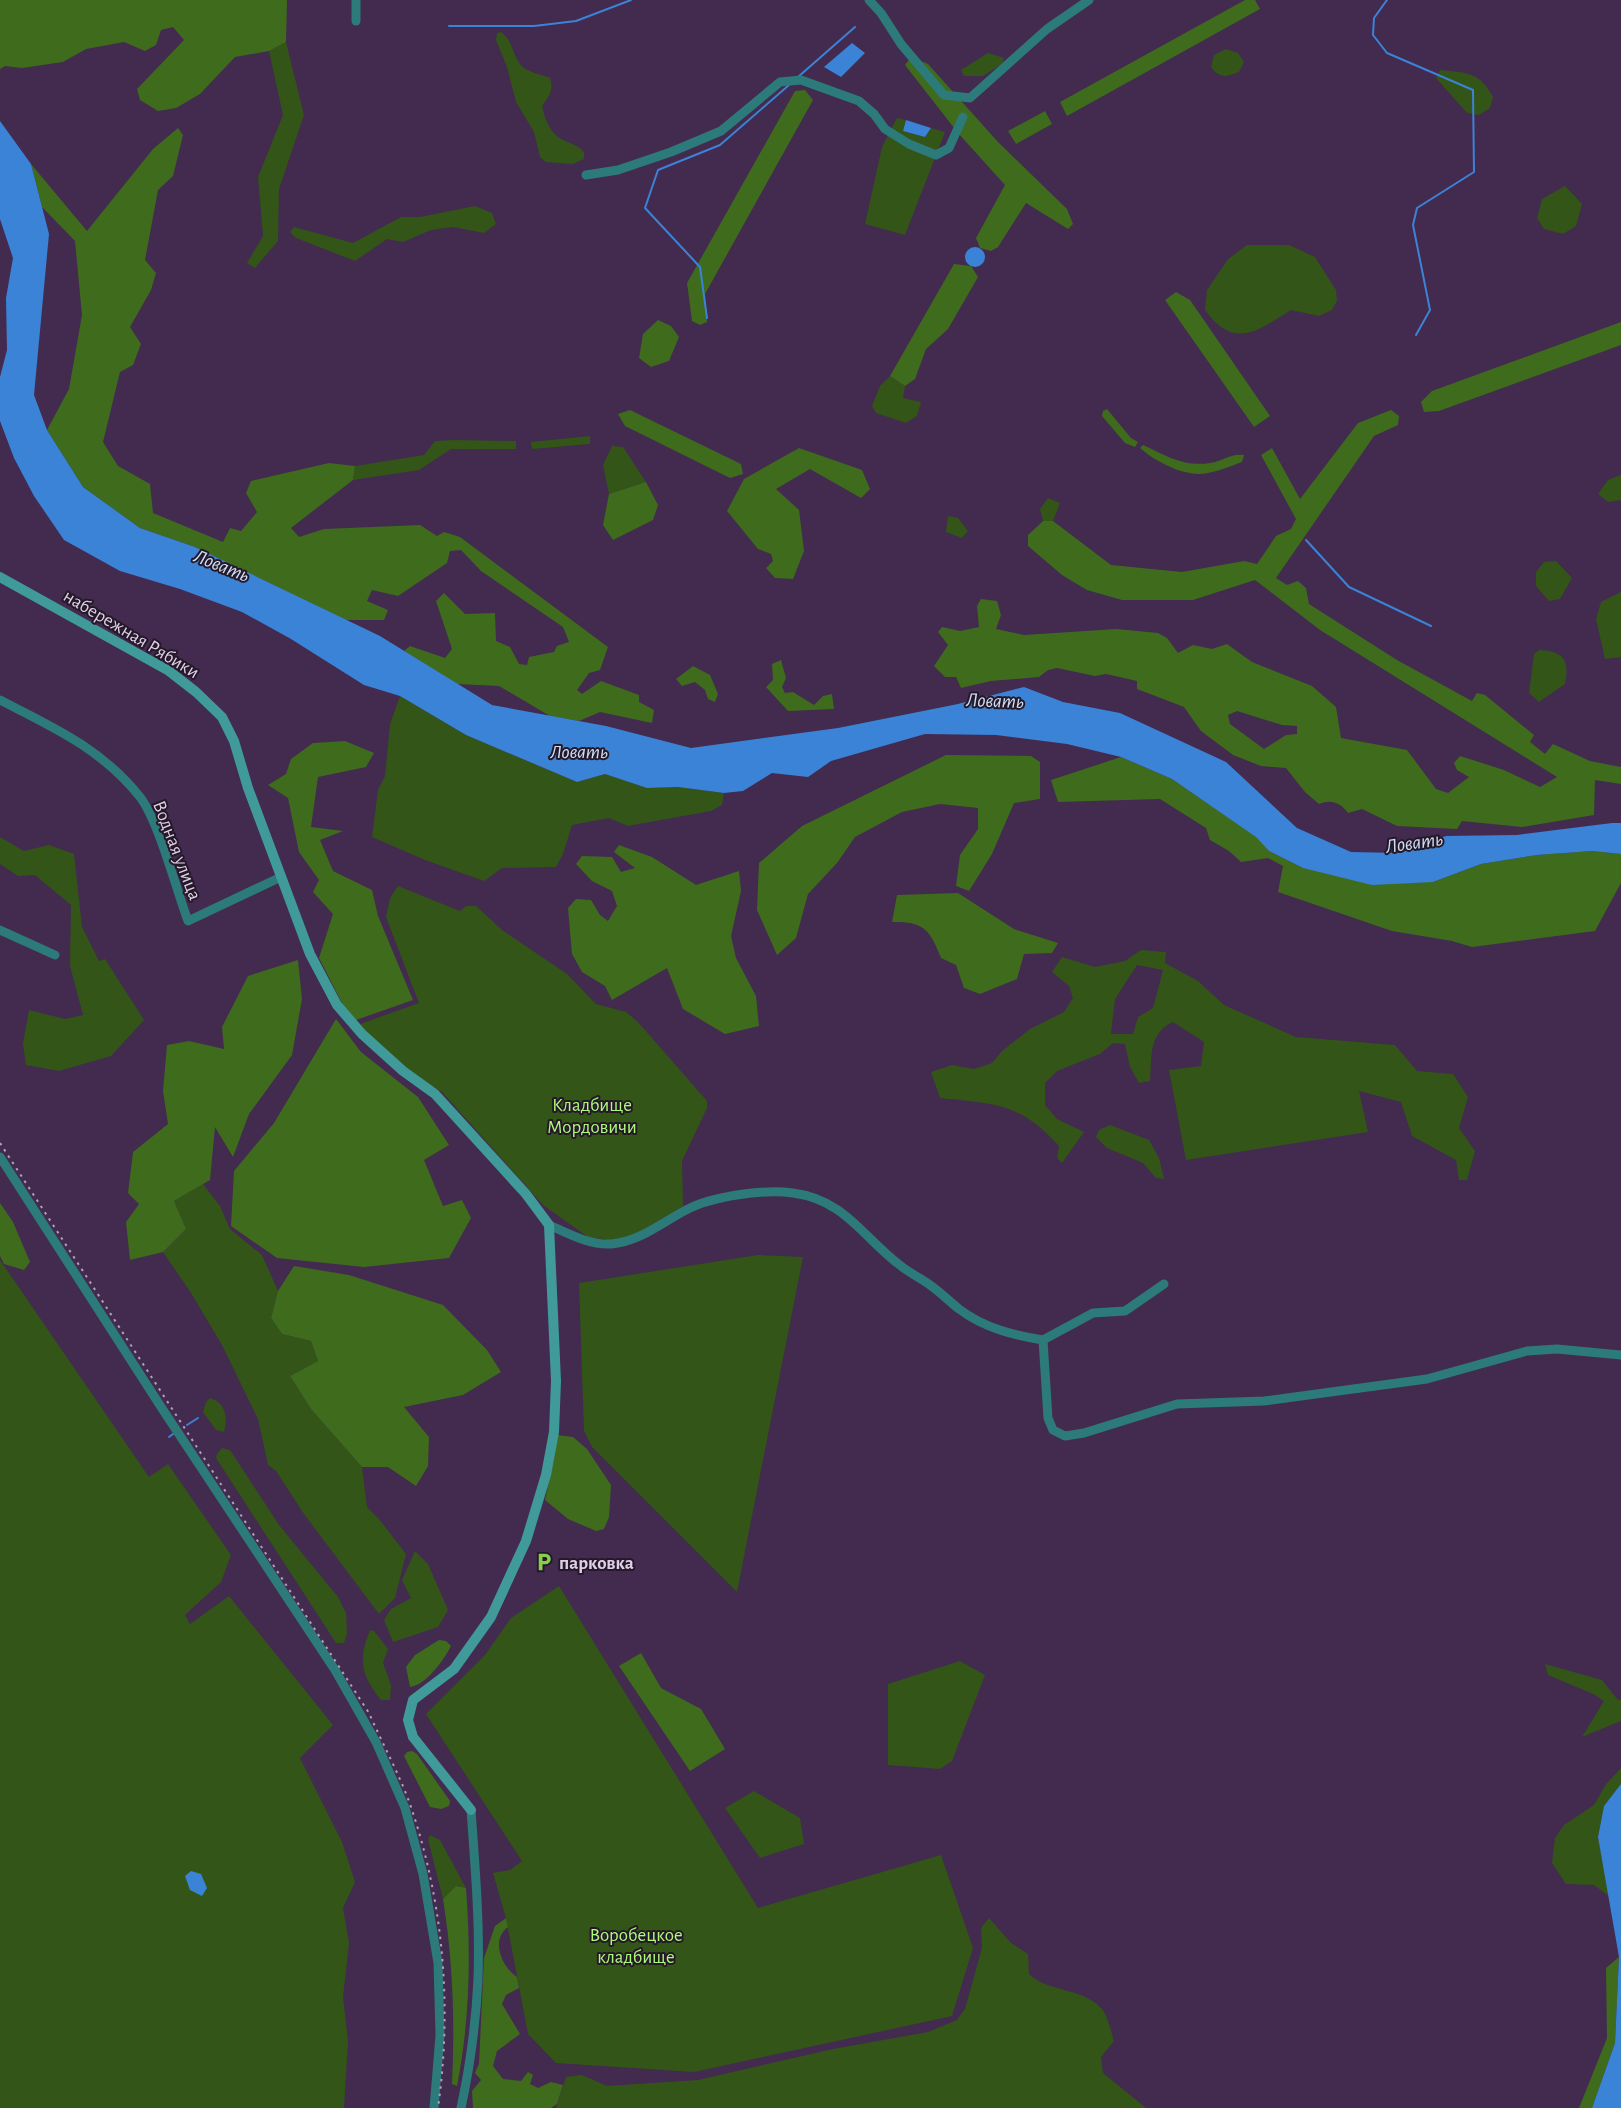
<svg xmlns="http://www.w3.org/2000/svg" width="1621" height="2108" viewBox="0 0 1621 2108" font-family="'Alegreya Sans',sans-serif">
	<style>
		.green { fill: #335518; fill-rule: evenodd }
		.forest { fill: #3f6b1d; fill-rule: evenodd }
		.water { fill: #3b83d7 }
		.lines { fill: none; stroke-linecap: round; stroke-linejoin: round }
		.stream { stroke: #3b83d7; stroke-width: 2 }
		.street { stroke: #2c7a79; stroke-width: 9 }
		.secondary { stroke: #409a99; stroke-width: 10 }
		.rail { stroke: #b2a0bb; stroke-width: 2; stroke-dasharray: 2.5 5; stroke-linecap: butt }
		.labels { text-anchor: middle; stroke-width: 4; stroke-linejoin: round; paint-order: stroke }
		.street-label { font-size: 19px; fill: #decfe6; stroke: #241829 }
		.park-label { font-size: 19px; fill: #adf979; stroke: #241829 }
		.poi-label { font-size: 19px; font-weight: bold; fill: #decfe6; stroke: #241829; text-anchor: start }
		.water-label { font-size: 20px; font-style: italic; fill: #cfe0f6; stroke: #241829 }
	</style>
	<rect width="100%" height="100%" fill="#432a4f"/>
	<!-- green -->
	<g class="green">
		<path d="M 501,32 C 515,42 511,57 524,68 C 530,72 542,75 550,78 C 554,90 549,96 542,106 C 545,119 550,134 563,140 C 572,144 578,145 584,152 L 584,159 L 573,164 L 546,162 L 540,157 L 534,132 L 516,102 L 507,67 L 496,40 L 497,33 Z"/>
		<polygon points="286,42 304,115 279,189 278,241 255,268 247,263 263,236 258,177 283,115 269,51"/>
		<path d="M 1226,49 L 1238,53 L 1244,62 L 1239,72 C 1226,77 1220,79 1211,67 L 1214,55 Z"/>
		<polygon points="988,53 1004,58 1002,64 983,76 964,76 961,70"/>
		<path d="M 1440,70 C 1467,73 1479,71 1493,97 L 1490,108 L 1479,115 L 1467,113 L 1436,78 Z"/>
		<polygon points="897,118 906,120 903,131 925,137 931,128 945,132 905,235 865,224 882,147"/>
		<polygon points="1565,186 1582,204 1576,226 1563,234 1544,229 1537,218 1542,199"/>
		<polygon points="475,206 492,213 496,224 484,233 453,227 431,230 403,242 387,239 355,261 296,238 290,232 294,227 353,243 401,217 420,217"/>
		<path d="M 1247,245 L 1289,245 L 1315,257 L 1336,290 L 1337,301 L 1332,310 L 1319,316 L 1291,310 C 1259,330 1234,351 1205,310 L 1207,290 L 1228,259 Z"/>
		<polygon points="890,376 905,386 903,398 921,402 917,416 906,423 876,413 872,406 880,386"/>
		<polygon points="590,436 590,444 532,449 531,442"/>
		<polygon points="454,440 516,441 516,449 451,449 419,470 353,480 355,466 424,455 435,441"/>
		<polygon points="612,446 623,447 646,482 609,494 603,465"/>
		<polygon points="1621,475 1621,500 1608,502 1598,494 1608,480"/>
		<polygon points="1048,498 1060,503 1053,521 1043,521 1040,509"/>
		<polygon points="948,516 958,518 968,531 962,538 946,532"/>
		<polygon points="1556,561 1572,578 1560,599 1549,601 1536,586 1536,572 1544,562"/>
		<polygon points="1621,592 1621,657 1605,659 1596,619 1601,602"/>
		<path d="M 1539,650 C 1563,651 1570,660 1565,684 L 1539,702 L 1529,693 L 1534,654 Z"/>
		<polygon points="400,696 466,735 577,782 605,774 647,788 678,787 724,793 722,805 711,811 628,826 609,818 572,825 563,854 556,867 502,868 484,881 425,860 372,837 378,790 385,776 390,724"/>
		<polygon points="0,837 24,851 49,845 74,854 82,927 99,961 105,959 144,1020 111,1056 59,1071 26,1065 23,1044 29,1010 65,1019 83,1015 70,966 71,905 35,875 18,876 0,864"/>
		<polygon points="398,886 460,911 466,906 476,906 502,930 567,974 596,1004 626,1012 638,1022 707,1101 707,1108 682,1161 683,1206 634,1236 610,1240 588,1237 543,1205 442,1092 414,1075 367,1034 360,1024 419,1003 386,917 390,898"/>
		<path d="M 1141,950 L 1166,952 L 1165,963 L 1198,981 L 1224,1005 L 1296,1037 L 1395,1045 L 1417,1071 L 1453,1074 L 1468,1097 L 1459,1128 L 1475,1151 L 1467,1180 L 1459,1180 L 1456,1160 L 1412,1136 L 1401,1102 L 1359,1091 L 1368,1132 L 1186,1160 L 1169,1070 L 1201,1066 L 1204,1042 L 1173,1022 C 1148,1033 1152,1057 1150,1081 L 1139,1083 L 1130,1067 L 1125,1044 L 1113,1043 L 1100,1054 L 1057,1071 L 1045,1083 L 1045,1105 L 1057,1119 L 1084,1132 L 1062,1163 L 1057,1158 L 1059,1146 C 1019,1102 995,1104 940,1098 L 931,1072 L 952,1065 L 974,1069 L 992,1063 L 1002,1051 L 1030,1029 L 1064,1012 L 1073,998 L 1069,986 L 1052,972 L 1062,957 L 1095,967 L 1125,961 ZM 1137,965 L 1163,970 L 1153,1008 L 1138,1017 L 1133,1034 L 1111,1034 L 1115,999 Z"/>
		<polygon points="1110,1125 1149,1140 1159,1158 1164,1179 1156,1178 1143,1163 1107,1148 1096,1137 1099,1130"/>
		<polygon points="203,1184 220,1206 230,1229 262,1255 278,1291 271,1318 282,1334 311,1341 318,1361 290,1376 311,1409 362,1467 367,1507 379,1519 406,1554 395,1598 379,1614 304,1514 276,1471 268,1465 258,1419 222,1345 191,1293 163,1252 186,1229 174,1201"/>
		<polygon points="758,1255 803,1257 737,1592 592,1447 584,1431 579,1283"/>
		<polygon points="0,1260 149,1477 168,1464 231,1555 221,1582 185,1615 190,1624 229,1596 333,1725 300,1758 342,1842 355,1882 343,1908 349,1943 343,1997 348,2041 344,2108 0,2108"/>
		<path d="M 210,1398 C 226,1403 228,1418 224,1432 L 216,1430 L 203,1412 L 206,1402 Z"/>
		<polygon points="222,1448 230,1450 279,1525 338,1597 346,1613 347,1634 344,1643 336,1643 216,1458 217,1454"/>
		<polygon points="415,1551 428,1564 448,1610 438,1627 393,1642 384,1620 391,1609 411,1598 402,1580"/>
		<polygon points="559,1586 758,1908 941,1855 973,1948 952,2016 694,2072 556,2063 528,2034 506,1918 493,1873 510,1870 522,1861 426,1714 485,1655 511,1618"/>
		<path d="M 370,1630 L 374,1631 L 388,1649 L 383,1663 L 391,1685 L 390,1700 L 381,1700 C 361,1675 358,1660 370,1630 Z"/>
		<polygon points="960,1661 985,1675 952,1761 940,1769 888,1765 888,1684"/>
		<polygon points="1545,1664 1602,1680 1618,1700 1621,1700 1621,1721 1582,1737 1604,1701 1593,1694 1548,1675"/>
		<polygon points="1621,1768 1621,1784 1604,1806 1598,1837 1609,1896 1594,1885 1566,1884 1552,1863 1555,1838 1564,1825 1594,1805 1606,1784"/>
		<polygon points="754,1791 800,1818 804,1844 760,1858 725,1808"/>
		<polygon points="430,1835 440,1840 466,1888 456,1886 443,1899 428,1839"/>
		<path d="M 989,1918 L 1011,1943 L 1028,1954 L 1029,1974 C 1049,1993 1083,1987 1102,2009 C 1108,2016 1111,2032 1114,2041 L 1101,2057 L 1103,2073 L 1146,2108 L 556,2108 L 566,2077 L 582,2075 L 607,2086 L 698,2080 L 833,2049 L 928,2032 L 957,2020 L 965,2009 L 982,1948 L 981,1928 Z"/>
	</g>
	<!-- forest -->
	<g class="forest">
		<polygon points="0,0 287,0 286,42 269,51 235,57 200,94 176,108 158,111 140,100 137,89 184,40 173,27 161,30 156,45 145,51 124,42 86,49 63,62 22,68 5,66 0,69"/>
		<polygon points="1245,0 1255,0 1260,9 1067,116 1060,102"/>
		<polygon points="911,57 928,64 998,142 1067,209 1073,224 1068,229 1026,203 998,247 991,251 980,248 976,238 1005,185 958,133 905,65"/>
		<polygon points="805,90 813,100 705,294 707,322 700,325 692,321 687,283 795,91"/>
		<polygon points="1045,111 1052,124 1016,144 1008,131"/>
		<polygon points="178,128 183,135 173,176 158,190 145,260 156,273 151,290 130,327 141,344 133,365 120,372 103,442 118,466 150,484 153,513 223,542 230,528 241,531 257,512 246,493 251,481 329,463 355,466 353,480 291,528 299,537 324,529 420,525 437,536 444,532 460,537 608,647 600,670 589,673 577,690 582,694 601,681 639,695 639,702 654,710 652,723 600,712 579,721 550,716 499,686 457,684 404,651 410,646 445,658 452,649 436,601 444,593 465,614 495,613 496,641 510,647 519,664 527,665 529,657 554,652 557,646 569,642 563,627 481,571 461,550 450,551 447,563 398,596 372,590 367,601 388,610 384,620 345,620 195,547 140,528 83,487 47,430 69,389 82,315 75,241 42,207 31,164 87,231 153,149"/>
		<polygon points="954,264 971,266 978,277 948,329 926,349 915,379 905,386 890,376"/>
		<polygon points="1176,292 1190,300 1270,416 1254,427 1165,300"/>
		<polygon points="658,320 671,326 679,337 669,361 651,367 639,358 643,334"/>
		<polygon points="1621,322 1621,345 1439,411 1424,412 1421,402 1432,391"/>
		<polygon points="1107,409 1131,438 1138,442 1135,447 1125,443 1102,416 1103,411"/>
		<polygon points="630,410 741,464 743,474 730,478 625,426 618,414"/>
		<path d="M 1391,410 L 1399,416 L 1398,425 L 1374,436 L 1276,578 L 1287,585 L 1298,581 L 1306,588 L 1309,604 L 1397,660 L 1472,701 L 1477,693 L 1485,695 L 1534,735 L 1530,742 L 1545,754 L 1553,744 L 1590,761 L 1621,767 L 1621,784 L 1595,780 L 1594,815 L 1522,827 L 1462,821 L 1457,829 L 1397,826 L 1362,809 L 1348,813 C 1341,803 1331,799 1319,804 L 1305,792 L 1286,768 L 1261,766 L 1233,755 L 1201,731 L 1184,707 L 1137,689 L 1137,681 L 1106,674 L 1095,676 L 1057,668 L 1048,670 L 1039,677 L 991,681 L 961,688 L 956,677 L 945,677 L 934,666 L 948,645 L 938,632 L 942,627 L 960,631 L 979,627 L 977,606 L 981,599 L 997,601 L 1001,615 L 996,629 L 1024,635 L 1116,629 L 1158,633 L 1167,638 L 1178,653 L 1193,645 L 1212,649 L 1227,644 L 1252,662 L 1312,686 L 1336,707 L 1341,738 L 1407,750 L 1436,789 L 1448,793 L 1469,777 L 1457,770 L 1454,763 L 1460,756 L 1504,770 L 1540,787 L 1557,777 L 1320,630 L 1255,580 L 1193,600 L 1122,600 L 1087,590 L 1062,575 L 1028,546 L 1028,535 L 1043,521 L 1053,521 L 1111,565 L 1182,572 L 1244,561 L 1257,564 L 1276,536 L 1291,529 L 1296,519 L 1261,455 L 1272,448 L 1300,499 L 1358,423 ZM 1237,711 L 1282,725 L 1297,726 L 1297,734 L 1286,735 L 1264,749 L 1230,724 L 1228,715 Z"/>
		<path d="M 1143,445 C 1167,456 1183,467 1210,463 C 1223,461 1231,453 1244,455 L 1242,462 C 1231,466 1219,471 1208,473 C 1186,478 1156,462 1140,448 Z"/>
		<polygon points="799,448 862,470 870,489 861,498 810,469 776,489 799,510 804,551 793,579 775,578 766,568 773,561 771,554 758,549 727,511 744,479"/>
		<polygon points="646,482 658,505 653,520 613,540 603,525 609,494"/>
		<polygon points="781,660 786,678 782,687 785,693 793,692 814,705 823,696 832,694 834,709 788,711 766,687 773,680 772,664"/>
		<polygon points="693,666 710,675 718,694 715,702 708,699 705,690 695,682 682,686 676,679"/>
		<polygon points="345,741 374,753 366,767 318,777 311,827 343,831 320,840 333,871 372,890 378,916 413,1000 356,1020 343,1005 319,958 333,914 313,892 319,880 299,852 288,798 268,785 286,774 291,759 313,743"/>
		<polygon points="946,755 1031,756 1040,762 1040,799 1014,803 992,854 969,891 956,886 960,855 978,829 978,808 940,804 902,812 855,837 837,863 808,894 796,938 777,955 757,910 759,863 802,826"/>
		<polygon points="1121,757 1172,779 1257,837 1269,851 1303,868 1433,882 1481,864 1537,855 1592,851 1621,854 1621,883 1595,931 1472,947 1452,941 1392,931 1278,892 1283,866 1268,858 1241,862 1229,851 1210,840 1206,828 1160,799 1058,802 1051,780"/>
		<polygon points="619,845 652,857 696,885 739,871 741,891 731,936 736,958 756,996 759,1026 725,1034 683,1009 667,968 612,1000 605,986 582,972 572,954 568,908 576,899 591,900 600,915 608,921 617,906 612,891 592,881 576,864 582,856 612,857 621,872 635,868 614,852"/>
		<path d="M 958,893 L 1014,929 L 1058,943 L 1052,953 L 1024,954 L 1017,979 L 980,994 L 964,988 L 956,965 L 941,958 C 930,930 924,921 892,922 L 897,895 Z"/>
		<polygon points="298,960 302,999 292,1055 249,1114 233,1157 215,1127 210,1180 174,1201 186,1229 163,1252 130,1260 126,1222 139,1204 128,1193 133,1152 168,1124 163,1091 167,1045 189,1041 224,1049 222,1027 248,976"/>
		<polygon points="336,1019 361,1052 418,1097 449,1145 424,1160 443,1206 462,1200 471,1218 449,1258 364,1267 277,1258 231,1226 234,1171 274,1123"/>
		<polygon points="0,1203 13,1222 30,1262 24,1270 4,1264 0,1256"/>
		<polygon points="294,1266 349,1275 443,1305 487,1350 501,1372 463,1395 404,1407 429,1437 428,1466 416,1486 388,1467 362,1467 311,1409 290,1376 318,1361 311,1341 282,1334 271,1318 278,1291"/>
		<polygon points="557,1435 573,1437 587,1449 611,1485 609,1517 604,1529 596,1531 568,1519 545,1500 554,1459"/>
		<path d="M 439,1640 L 446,1641 L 451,1646 C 444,1660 426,1685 410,1687 L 406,1667 L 415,1655 Z"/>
		<polygon points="641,1653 661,1688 701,1709 725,1749 690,1771 619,1666"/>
		<polygon points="412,1751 417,1754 450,1801 449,1806 441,1809 430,1807 404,1756 407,1752"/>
		<path d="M 456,1886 L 466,1888 C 471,1954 470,2020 457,2086 L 452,2084 C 455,2022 453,1961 443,1899 Z"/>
		<path d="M 506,1918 L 508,1927 C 490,1940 502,1967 517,1977 L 519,1988 L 506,1995 L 502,2004 L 520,2034 L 497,2051 L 493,2066 L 503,2079 L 521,2081 L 528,2072 L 533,2075 L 530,2084 L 538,2088 L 551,2082 L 563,2085 L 557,2104 L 551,2108 L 473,2108 L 472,2091 L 481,2080 L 475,2073 L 479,2064 L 484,1958 L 495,1926 Z"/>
		<polygon points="1619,1957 1615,2043 1592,2108 1579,2108 1607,2038 1606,1968"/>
	</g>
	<!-- water -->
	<g class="water">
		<polygon points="852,43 865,53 841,77 824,67"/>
		<polygon points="906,120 931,128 925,137 903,131"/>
		<polygon points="0,121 31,164 49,234 34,395 47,430 83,487 140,528 195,547 380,636 492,705 606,726 691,748 838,728 958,704 1024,687 1063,702 1120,713 1226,762 1297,828 1351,852 1400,853 1446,836 1517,835 1612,823 1621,823 1621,854 1592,851 1537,855 1481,864 1433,882 1372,885 1303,868 1269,851 1256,837 1172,779 1121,757 1067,744 996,735 925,734 831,761 808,777 772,773 743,791 724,793 678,787 647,788 605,774 577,782 466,735 400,696 364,685 291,639 242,612 180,589 120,571 64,540 34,496 14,458 0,421 0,377 7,350 6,298 13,258 0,219"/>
		<circle cx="975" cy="257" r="10"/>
		<polygon points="1621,1784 1621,2108 1592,2108 1615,2043 1619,1957 1598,1837 1604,1806"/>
		<polygon points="191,1871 201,1874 207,1888 202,1896 190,1890 185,1876"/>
	</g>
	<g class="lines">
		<!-- stream -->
		<g class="stream">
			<polyline points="1387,0 1374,18 1373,35 1387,53 1473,90 1474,172 1417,208 1413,225 1430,310 1416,335"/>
			<polyline points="449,26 534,26 576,21 631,0"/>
			<polyline points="798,77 855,27"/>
			<polyline points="707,318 700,267 645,208 658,170 720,145 789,85"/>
			<polyline points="1306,540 1349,587 1431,626"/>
			<polyline points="187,1425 198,1418"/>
			<polyline points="169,1437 173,1434"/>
		</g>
		<!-- street -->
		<g class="street">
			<polyline points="869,0 881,13 901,44 944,95 970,98 1047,29 1089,0"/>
			<polyline points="356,21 356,0"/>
			<polyline points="586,175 618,170 671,152 721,131 780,82 801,80 859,101 874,114 885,129 909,144 936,155 949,148 963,117"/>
			<path d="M 0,700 C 53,727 102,749 140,797 C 159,822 176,889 188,921 L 281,877"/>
			<polyline points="0,930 55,955"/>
			<polyline points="0,1157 163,1410 335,1670 376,1742 405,1808 423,1874 438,1963 440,2035 434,2108"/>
			<path d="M 549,1225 C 569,1234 589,1245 611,1244 C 639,1242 661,1223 686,1210 C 712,1196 764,1189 793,1193 C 846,1200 863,1238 901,1266 C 910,1273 920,1278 930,1285 C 940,1292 949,1301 959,1309 C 984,1328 1013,1335 1043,1340"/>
			<polyline points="1043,1340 1048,1418 1053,1430 1065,1436 1084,1433 1177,1404 1264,1401 1427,1379 1527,1351 1557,1349 1621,1355"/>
			<polyline points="1043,1340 1093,1313 1125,1311 1164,1284"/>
			<path d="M 461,2108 C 470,2066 476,2022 478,1979 C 480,1923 475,1866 471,1810"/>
		</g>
		<!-- secondary -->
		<polyline class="secondary" points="0,577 169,671 196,692 222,717 234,741 248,788 310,954 337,1005 362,1034 403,1071 435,1094 526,1194 549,1225 556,1381 554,1432 546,1475 526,1541 491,1617 454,1669 413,1700 408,1720 413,1737 471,1810"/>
		<!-- rail -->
		<path class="rail" d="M 0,1143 L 369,1713 C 383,1745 401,1777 412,1810 C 444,1906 452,2009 438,2108"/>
	</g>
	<!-- icons -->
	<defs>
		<g id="parking-bare" transform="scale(1.5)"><path d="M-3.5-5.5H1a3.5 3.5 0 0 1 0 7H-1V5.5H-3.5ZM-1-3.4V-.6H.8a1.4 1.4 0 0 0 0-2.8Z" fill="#85cf4d" stroke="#241829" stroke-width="2.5" paint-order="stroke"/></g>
	</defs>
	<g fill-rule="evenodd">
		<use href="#parking-bare" x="544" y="1562"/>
	</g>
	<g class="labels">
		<!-- street labels -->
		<g class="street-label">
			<text transform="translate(132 633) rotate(31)" y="7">набережная Рябики</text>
			<text transform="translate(178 850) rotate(69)" y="7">Водная улица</text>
		</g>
		<!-- park labels -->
		<g class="park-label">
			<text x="592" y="1111">Кладбище<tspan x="592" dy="22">Мордовичи</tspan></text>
			<text x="636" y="1941">Воробецкое<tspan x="636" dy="22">кладбище</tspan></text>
		</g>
		<!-- poi labels -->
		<g class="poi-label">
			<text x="559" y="1569">парковка</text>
		</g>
		<!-- water labels -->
		<g class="water-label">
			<text transform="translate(222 565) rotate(22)" y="7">Ловать</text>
			<text transform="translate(995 700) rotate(2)" y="7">Ловать</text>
			<text x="579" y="758">Ловать</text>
			<text transform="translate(1414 842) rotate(-8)" y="7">Ловать</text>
		</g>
	</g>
</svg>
